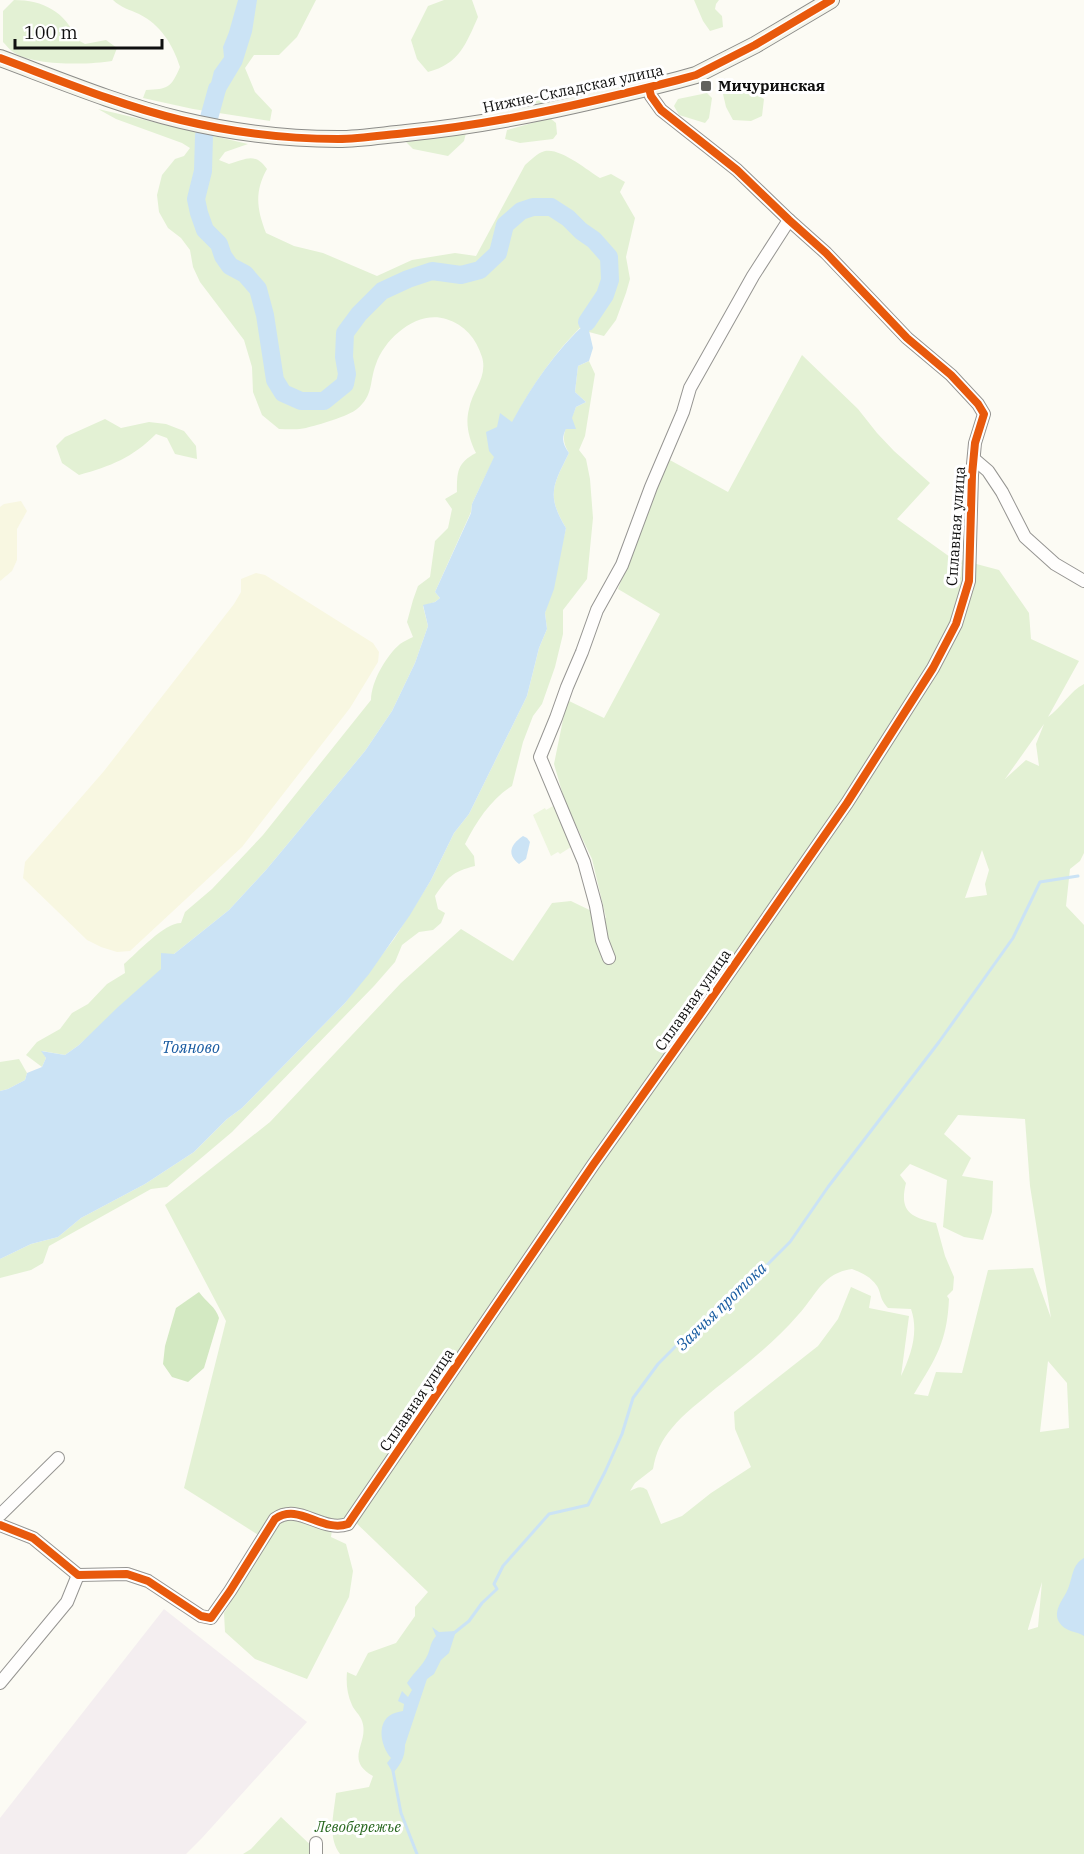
<svg xmlns="http://www.w3.org/2000/svg" width="1084" height="1854" viewBox="0 0 1084 1854" font-family="'IBM Plex Serif',serif">
	<style>
		.industrial { fill: #f4eef0 }
		.farmland { fill: #f8f7e1 }
		.green { fill: #e3f1d4; fill-rule: evenodd }
		.forest { fill: #d3e9c2 }
		.pitch { fill: #edf6de }
		.water { fill: #cbe3f5 }
		.lines { fill: none; stroke-linecap: round; stroke-linejoin: round }
		.stream { stroke: #cbe3f5; stroke-width: 3 }
		.river { stroke: #cbe3f5; stroke-width: 18 }
		.street-casing { stroke: #969592; stroke-width: 14 }
		.secondary-casing { stroke: #8c8c89; stroke-width: 18 }
		.street { stroke: #fffefd; stroke-width: 12 }
		.secondary { stroke: #f5f5eb; stroke-width: 16 }
		.cycleway-casing { stroke: #fff; stroke-width: 11 }
		.cycleway { stroke: #e8590c; stroke-width: 8 }
		.poi-dot { fill: #62625f; stroke: #fff; stroke-width: 2 }
		.labels { text-anchor: middle; stroke-width: 6; stroke-linejoin: round; paint-order: stroke }
		.poi-label { font-size: 15px; font-weight: bold; fill: #0f0f0f; stroke: #fff; text-anchor: start }
		.street-label { font-size: 15px; fill: #0f0f0f; stroke: #fff }
		.park-label { font-size: 15px; font-style: italic; fill: #28671f; stroke: #fff }
		.water-label { font-size: 16px; font-style: italic; fill: #185ba1; stroke: #fff }
	</style>
	<rect width="100%" height="100%" fill="#fcfbf4"/>
	<!-- industrial -->
	<polygon class="industrial" points="164,1609 307,1722 202,1838 186,1854 0,1854 0,1818"/>
	<!-- farmland -->
	<g class="farmland">
		<polygon points="21,501 27,511 17,529 17,560 12,571 0,581 0,507 4,504"/>
		<polygon points="256,573 265,575 373,643 379,652 378,662 350,708 242,847 130,951 117,952 101,947 87,940 23,878 25,862 104,771 234,604 241,592 241,579"/>
	</g>
	<!-- green -->
	<g class="green">
		<path d="M 14,0 C 43,0 66,12 76,39 L 85,44 L 106,40 L 117,48 L 112,61 C 89,65 32,66 13,52 C 10,50 6,45 3,42 L 3,11 Z"/>
		<path d="M 113,0 L 316,0 L 297,37 L 279,55 L 254,55 L 245,68 L 255,92 L 272,110 L 270,121 L 193,109 L 143,98 L 146,90 C 168,89 171,88 180,67 C 173,45 161,25 139,14 C 130,10 120,7 113,0 Z"/>
		<path d="M 444,0 L 472,0 L 478,17 C 466,44 459,64 428,72 L 417,59 L 411,40 L 428,6 Z"/>
		<polygon points="694,0 719,0 716,4 715,9 722,16 723,27 710,31 703,21"/>
		<path d="M 580,86 L 584,96 L 502,109 L 503,103 C 528,94 554,90 580,86 Z"/>
		<polygon points="728,88 750,91 764,99 762,116 751,121 733,120 726,107 723,94"/>
		<polygon points="707,93 712,98 709,118 705,123 679,115 674,106 678,99"/>
		<path d="M 98,109 L 248,144 L 225,152 L 219,160 L 229,164 C 246,159 255,152 267,169 C 254,192 257,210 266,233 L 294,246 L 323,253 L 377,276 L 412,260 L 455,253 L 476,256 L 525,165 C 531,160 537,153 545,151 C 561,148 587,170 600,178 L 611,174 L 625,182 L 620,192 L 635,218 L 626,257 L 630,279 L 626,293 L 616,320 L 604,336 L 589,332 L 586,322 C 532,373 504,438 472,504 L 471,512 L 435,592 L 440,598 L 435,602 L 423,606 L 428,626 L 415,663 L 392,711 L 365,751 L 266,870 L 229,910 L 174,954 L 162,969 L 79,1045 L 65,1055 L 42,1051 L 46,1058 L 42,1067 L 26,1055 L 37,1042 L 60,1029 L 72,1013 L 88,1004 L 107,984 L 125,973 L 124,964 C 137,953 164,923 181,923 L 185,912 L 212,889 L 263,835 L 371,700 C 371,682 386,656 400,644 C 404,641 409,639 413,637 L 407,622 L 413,600 L 418,586 L 430,577 L 435,541 L 448,528 L 452,509 L 445,499 L 457,492 C 457,472 457,463 476,453 C 469,439 465,424 469,409 C 472,391 488,377 482,357 C 476,338 465,325 446,319 C 417,310 385,338 376,364 C 369,382 374,395 357,409 C 349,416 318,425 306,428 C 298,430 288,429 279,429 L 262,415 L 253,392 L 252,367 L 244,340 L 200,282 L 193,267 L 190,250 L 181,238 L 168,228 L 159,212 L 157,195 L 162,175 L 175,159 L 184,156 L 190,148 L 182,143 L 116,119 Z"/>
		<polygon points="550,118 556,123 557,134 553,139 520,143 505,139 507,130"/>
		<polygon points="466,133 464,141 448,156 413,149 406,142"/>
		<path d="M 802,355 L 858,409 L 877,433 L 894,451 L 930,483 L 897,519 L 950,557 L 999,570 L 1029,613 L 1031,639 L 1079,661 L 1048,717 C 1061,708 1070,691 1084,684 L 1084,853 L 1080,861 L 1070,869 L 1066,906 L 1084,925 L 1084,1854 L 340,1854 C 327,1837 334,1813 336,1793 L 369,1787 L 373,1776 C 343,1759 370,1743 362,1721 C 360,1715 354,1710 352,1705 C 347,1694 346,1683 347,1672 L 356,1676 L 368,1653 L 396,1643 L 415,1616 L 415,1607 L 428,1592 L 351,1518 L 333,1523 L 331,1537 L 346,1544 L 353,1571 L 349,1597 L 307,1679 L 255,1659 L 225,1632 L 224,1613 L 268,1541 L 184,1488 L 226,1321 L 165,1205 L 270,1122 L 401,983 L 461,929 L 513,961 L 552,903 L 571,901 L 606,918 L 592,859 L 565,802 L 554,764 L 567,700 L 604,718 L 660,614 L 618,589 L 668,459 L 728,492 ZM 1044,724 L 1036,744 L 1039,766 L 1026,760 L 1005,779 ZM 982,850 L 989,870 L 985,884 L 987,895 L 965,898 ZM 958,1115 L 1025,1119 L 1030,1186 L 1051,1318 L 1033,1268 L 988,1270 L 962,1373 L 936,1372 L 928,1396 L 914,1394 C 936,1358 947,1342 949,1299 L 947,1296 L 953,1290 L 954,1277 L 945,1256 L 936,1223 C 910,1217 899,1211 906,1183 L 900,1175 L 910,1164 L 947,1180 L 943,1227 L 964,1237 L 983,1240 L 992,1212 L 993,1181 L 962,1176 L 971,1158 L 944,1134 ZM 852,1269 C 862,1273 870,1276 877,1286 C 882,1295 879,1298 888,1308 L 911,1309 C 919,1332 911,1355 901,1376 L 909,1316 L 869,1308 L 871,1296 L 851,1287 L 838,1319 L 818,1346 L 734,1412 L 735,1429 L 751,1467 L 711,1493 L 682,1516 L 661,1524 L 647,1490 C 640,1485 637,1488 630,1491 L 635,1483 L 653,1469 C 656,1452 661,1441 672,1428 C 684,1413 701,1401 716,1388 C 745,1365 774,1343 798,1315 C 816,1296 822,1273 852,1269 ZM 1048,1361 L 1067,1383 L 1069,1428 L 1040,1432 ZM 1042,1582 L 1038,1627 L 1028,1630 L 1028,1629 Z"/>
		<path d="M 589,361 L 595,374 L 585,436 L 579,450 L 586,459 L 590,479 L 593,518 L 587,579 L 563,610 L 563,634 L 555,667 L 542,704 L 533,716 L 523,742 L 512,786 C 491,799 476,822 465,844 L 474,856 L 475,866 C 452,872 448,877 435,896 L 438,909 L 445,913 L 441,923 L 433,930 L 419,932 L 402,945 L 395,962 L 374,986 L 232,1132 L 167,1187 L 151,1189 L 49,1246 L 43,1263 L 31,1270 L 0,1278 L 0,1259 L 31,1244 L 58,1237 L 81,1218 L 145,1184 L 194,1152 L 227,1119 L 242,1108 L 345,1003 L 394,939 L 431,880 L 454,833 L 469,814 L 527,696 L 539,648 L 547,629 L 545,613 L 566,528 C 546,495 553,485 569,453 C 557,434 569,426 576,407 L 586,402 L 575,392 L 578,366 Z"/>
		<path d="M 105,419 L 121,428 L 149,422 L 166,424 L 184,431 L 196,446 L 197,459 L 175,454 L 167,438 L 156,434 C 132,458 111,466 79,475 L 62,463 L 56,446 L 65,437 Z"/>
		<polygon points="19,1059 27,1073 25,1080 8,1089 0,1091 0,1062"/>
		<polygon points="281,1817 320,1854 243,1854 251,1849"/>
	</g>
	<!-- forest -->
	<path class="forest" d="M 199,1292 C 206,1302 216,1307 219,1318 L 204,1368 L 188,1382 L 172,1377 L 163,1364 L 165,1346 L 176,1308 Z"/>
	<!-- pitch -->
	<polygon class="pitch" points="553,806 571,847 560,854 558,852 551,856 533,815 545,808 546,810"/>
	<!-- water -->
	<g class="water">
		<polygon points="238,0 257,0 252,32 242,64 212,114 204,111 214,71 224,57 223,47 229,32"/>
		<path d="M 587,322 L 593,348 L 589,361 L 578,366 L 575,392 L 586,402 L 576,407 L 572,418 L 576,429 L 566,429 C 561,439 563,444 569,453 C 553,485 546,495 566,528 L 554,589 L 545,613 L 547,629 L 539,648 L 527,696 L 469,814 L 454,833 L 431,880 L 410,915 L 369,974 L 345,1003 L 242,1108 L 227,1119 L 194,1152 L 145,1184 L 81,1218 L 58,1237 L 31,1244 L 0,1259 L 0,1091 L 8,1089 L 25,1080 L 27,1073 L 42,1067 L 46,1058 L 41,1051 L 65,1055 L 79,1045 L 118,1007 L 161,969 L 161,953 L 174,954 L 229,910 L 266,870 L 365,751 L 392,711 L 415,663 L 428,626 L 423,605 L 435,602 L 440,598 L 435,592 L 471,513 L 472,504 L 494,457 L 489,451 L 486,432 L 497,427 L 500,413 L 512,422 C 532,385 556,350 587,322 Z"/>
		<path d="M 523,836 L 527,838 L 530,842 L 526,859 L 519,864 C 506,854 511,844 523,836 Z"/>
		<path d="M 1084,1558 L 1084,1636 C 1076,1631 1065,1632 1059,1622 C 1053,1611 1062,1601 1067,1591 C 1073,1579 1071,1565 1084,1558 Z"/>
		<path d="M 432,1627 L 439,1632 L 456,1631 L 449,1653 L 441,1660 L 434,1674 L 427,1679 L 405,1745 C 405,1757 401,1764 393,1773 L 387,1763 L 391,1758 C 382,1748 376,1726 389,1716 C 393,1713 398,1712 403,1711 L 404,1704 L 398,1701 L 402,1691 L 408,1697 L 412,1690 L 407,1683 C 413,1673 423,1666 428,1654 C 431,1647 430,1643 436,1636 Z"/>
	</g>
	<g class="lines">
		<!-- stream -->
		<g class="stream">
			<polyline points="454,1633 469,1621 482,1603 497,1589 494,1584 503,1566 549,1514 588,1505 605,1472 622,1434 633,1398 658,1364 691,1331 766,1266 790,1242 828,1187 939,1042 1013,938 1040,882 1078,876"/>
			<polyline points="393,1771 401,1813 417,1854"/>
		</g>
		<!-- river -->
		<polyline class="river" points="217,89 204,136 203,171 196,199 199,213 205,230 219,244 223,256 230,266 245,274 258,289 265,315 275,380 283,393 301,401 324,401 345,384 347,374 344,357 345,333 359,314 382,291 408,279 432,271 461,275 480,270 498,253 505,225 521,211 533,207 551,207 568,218 581,231 594,240 609,257 610,280 605,295 587,322"/>
		<!-- street casing -->
		<g class="street-casing">
			<g id="street">
				<polyline points="974,459 988,471 1002,492 1025,537 1055,564 1084,581"/>
				<polyline points="609,958 602,940 596,906 584,862 540,757 556,718 567,687 582,652 597,610 622,565 651,487 683,412 690,388 753,276 789,220"/>
				<polyline points="0,1515 58,1458"/>
				<path d="M 0,1525 L 33,1538 L 78,1575 L 127,1574 L 148,1581 L 201,1616 L 211,1618 L 230,1591 L 275,1519 C 299,1502 321,1533 348,1524 L 593,1165 L 706,1006 L 847,803 L 933,668 L 956,624 L 969,581 L 972,475 L 975,443 L 984,414 L 978,404 L 951,375 L 907,338 L 826,253 L 789,220 L 737,170 L 661,110 L 651,96 L 649,88"/>
				<polyline points="0,1683 67,1602 78,1575"/>
				<polyline points="316,1854 316,1843"/>
			</g>
		</g>
		<!-- secondary casing -->
		<g class="secondary-casing">
			<path id="secondary" d="M 0,58 C 59,80 119,105 181,120 C 231,132 286,139 338,139 C 361,139 384,135 406,133 C 498,124 588,103 678,80 L 696,75 L 755,45 L 831,0"/>
		</g>
		<!-- street -->
		<use href="#street" class="street"/>
		<!-- secondary -->
		<use href="#secondary" class="secondary"/>
		<!-- cycleway casing -->
		<g class="cycleway-casing">
			<g id="cycleway">
				<path d="M 0,58 C 59,80 119,105 181,120 C 231,132 286,139 338,139 C 361,139 384,135 406,133 C 498,124 588,103 678,80 L 696,75 L 755,45 L 831,0"/>
				<path d="M 0,1525 L 33,1538 L 78,1575 L 127,1574 L 148,1581 L 201,1616 L 211,1618 L 230,1591 L 275,1519 C 299,1502 321,1533 348,1524 L 593,1165 L 706,1006 L 847,803 L 933,668 L 956,624 L 969,581 L 972,475 L 975,443 L 984,414 L 978,404 L 951,375 L 907,338 L 826,253 L 789,220 L 737,170 L 661,110 L 651,96 L 649,88"/>
			</g>
		</g>
		<!-- cycleway -->
		<use href="#cycleway" class="cycleway"/>
	</g>
	<!-- markers -->
	<rect class="poi-dot" x="700" y="80" width="12" height="12" rx="3"/>
	<g class="labels">
		<!-- poi labels -->
		<g class="poi-label">
			<text x="718" y="91">Мичуринская</text>
		</g>
		<!-- street labels -->
		<g class="street-label">
			<text transform="translate(573 89) rotate(-12)" y="5">Нижне-Складская улица</text>
			<text transform="translate(956 526) rotate(-86)" y="5">Сплавная улица</text>
			<text transform="translate(693 1000) rotate(-55)" y="5">Сплавная улица</text>
			<text transform="translate(417 1400) rotate(-56)" y="5">Сплавная улица</text>
		</g>
		<!-- park labels -->
		<g class="park-label">
			<text x="358" y="1832">Левобережье</text>
		</g>
		<!-- water labels -->
		<g class="water-label">
			<text x="191" y="1053">Тояново</text>
			<text transform="translate(721 1306) rotate(-44)" y="6">Заячья протока</text>
		</g>
	</g>
	<!-- scale -->
	<path d="M15 39v9h147v-9" fill="none" stroke="#0f0f0f" stroke-width="3"/>
	<text x="24" y="39" font-size="18" fill="#0f0f0f" stroke="#ffffff" stroke-width="4.5" paint-order="stroke">100 m</text>
</svg>
